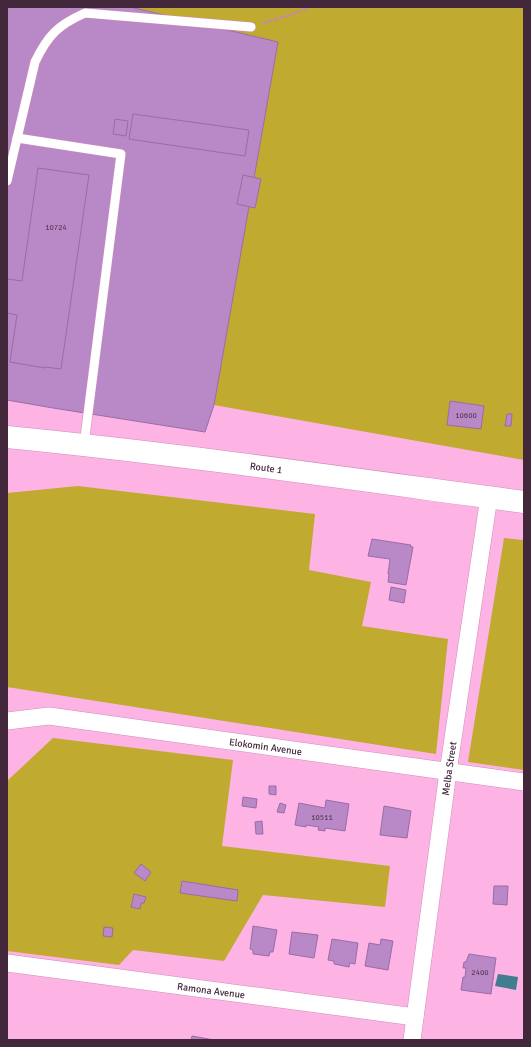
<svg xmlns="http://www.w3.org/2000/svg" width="531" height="1047" viewBox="0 0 531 1047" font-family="Signika,sans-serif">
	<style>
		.green { fill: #c0aa2f }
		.water { fill: #417d8e }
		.building { fill: #b988c6; stroke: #9b6ba8 }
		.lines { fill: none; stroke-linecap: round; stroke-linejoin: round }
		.service-casing { stroke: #d08bbb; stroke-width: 10 }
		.minor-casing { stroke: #d08bbb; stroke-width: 18 }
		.primary-casing { stroke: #d08bbb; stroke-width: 23 }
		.path { stroke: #c589b1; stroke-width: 2.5; stroke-dasharray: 4 2; stroke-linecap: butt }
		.service { stroke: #fff; stroke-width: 9 }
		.minor { stroke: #fff; stroke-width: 17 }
		.primary { stroke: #fff; stroke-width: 22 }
		.labels { text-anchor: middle; stroke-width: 3.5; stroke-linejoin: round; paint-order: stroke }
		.number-label { font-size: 8px; fill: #603f5d }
		.street-label { font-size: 10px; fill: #43273a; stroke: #fdb4e5 }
	</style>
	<rect width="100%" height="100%" fill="#fdb4e5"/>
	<!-- green -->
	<g class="green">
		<polygon points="130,7 524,7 524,460 214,405 278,42"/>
		<polygon points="78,486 315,514 309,570 371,582 362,626 448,639 436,754 7,687 7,493"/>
		<polygon points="504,538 524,540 524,770 468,762"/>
		<polygon points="53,738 233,760 222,846 390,866 385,907 263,895 224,961 133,950 119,965 7,951 7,781"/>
	</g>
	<!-- water -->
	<polygon class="water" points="498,974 518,977 516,990 495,986"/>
	<!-- building -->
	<g class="building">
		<polygon points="7,7 130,7 278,42 214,405 205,432 53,408 7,400"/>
		<polygon points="133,114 249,130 245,156 129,139"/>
		<polygon points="115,119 128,121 126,136 113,134"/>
		<polygon points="38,168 89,175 61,369 45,367 45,368 10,362 17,315 7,313 7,279 22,281"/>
		<polygon points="243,175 261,179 255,208 237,204"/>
		<polygon points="450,401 484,406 481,429 447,425"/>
		<polygon points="507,414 512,414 511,426 505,426"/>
		<polygon points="372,539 411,545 410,546 413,547 406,585 388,582 389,574 388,574 390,559 368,556"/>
		<polygon points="391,587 406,590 404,603 389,600"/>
		<polygon points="269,786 276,786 276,795 269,794"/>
		<polygon points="243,797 257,799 256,808 242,806"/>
		<polygon points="326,800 349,804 345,831 325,828 325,831 318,830 319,827 306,825 306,827 295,825 299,803 325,808"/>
		<polygon points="280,803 286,805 284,813 277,812"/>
		<polygon points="384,806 411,811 407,838 380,835"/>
		<polygon points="262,821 263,834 256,834 255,822"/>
		<polygon points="141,864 151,872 145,881 134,873"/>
		<polygon points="182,881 238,890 237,901 180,893"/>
		<polygon points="494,886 508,886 507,905 493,904"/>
		<polygon points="134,894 146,897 144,903 141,903 140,909 131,907"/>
		<polygon points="253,926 277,930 273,952 270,952 269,956 253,954 253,950 250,949"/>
		<polygon points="104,927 113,928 112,937 103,936"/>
		<polygon points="292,932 318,935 314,958 289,954"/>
		<polygon points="332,939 358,943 355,964 350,963 349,967 334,964 334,961 328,960"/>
		<polygon points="381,939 393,941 388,970 365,966 369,943 380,945"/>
		<polygon points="469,954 496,958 491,994 461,990 463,977 465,977 466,968 463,968 464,962 466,962"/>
		<polygon points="192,1036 214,1040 191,1040"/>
	</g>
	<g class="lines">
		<!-- service casing -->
		<g class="service-casing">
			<g id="service">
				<polyline points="17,138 121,154 84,445"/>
				<path d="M 7,181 L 35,62 C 48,35 58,25 85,13 L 251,27"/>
			</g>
		</g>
		<!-- minor casing -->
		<g class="minor-casing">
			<g id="minor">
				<path id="s1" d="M 7,721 L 49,716 L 524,782"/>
				<path id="s2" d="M 7,963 L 415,1017"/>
				<path id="s3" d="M 412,1040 L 448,772 L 489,497"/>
			</g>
		</g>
		<!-- primary casing -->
		<g class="primary-casing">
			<g id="primary">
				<path id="s4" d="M 7,437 C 180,454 352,479 524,502"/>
			</g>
		</g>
		<!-- path -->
		<polyline class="path" points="263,23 290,15 310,7"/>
		<!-- service -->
		<use href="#service" class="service"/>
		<!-- minor -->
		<use href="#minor" class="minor"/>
		<!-- primary -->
		<use href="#primary" class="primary"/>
	</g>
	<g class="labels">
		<!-- number labels -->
		<g class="number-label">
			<text x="56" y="230">10724</text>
			<text x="466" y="418">10600</text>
			<text x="322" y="820">10511</text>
			<text x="480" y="975">2400</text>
		</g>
		<!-- street labels -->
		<g class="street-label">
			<text dy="4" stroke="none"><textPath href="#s4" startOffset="261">Route 1</textPath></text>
			<text dy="4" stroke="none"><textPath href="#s1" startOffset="261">Elokomin Avenue</textPath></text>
			<text dy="4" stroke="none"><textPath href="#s3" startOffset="274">Melba Street</textPath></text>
			<text dy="4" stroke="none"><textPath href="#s2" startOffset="206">Ramona Avenue</textPath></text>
		</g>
	</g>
	<!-- border -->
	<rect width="531" height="1047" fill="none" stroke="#43273a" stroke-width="16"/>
</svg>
